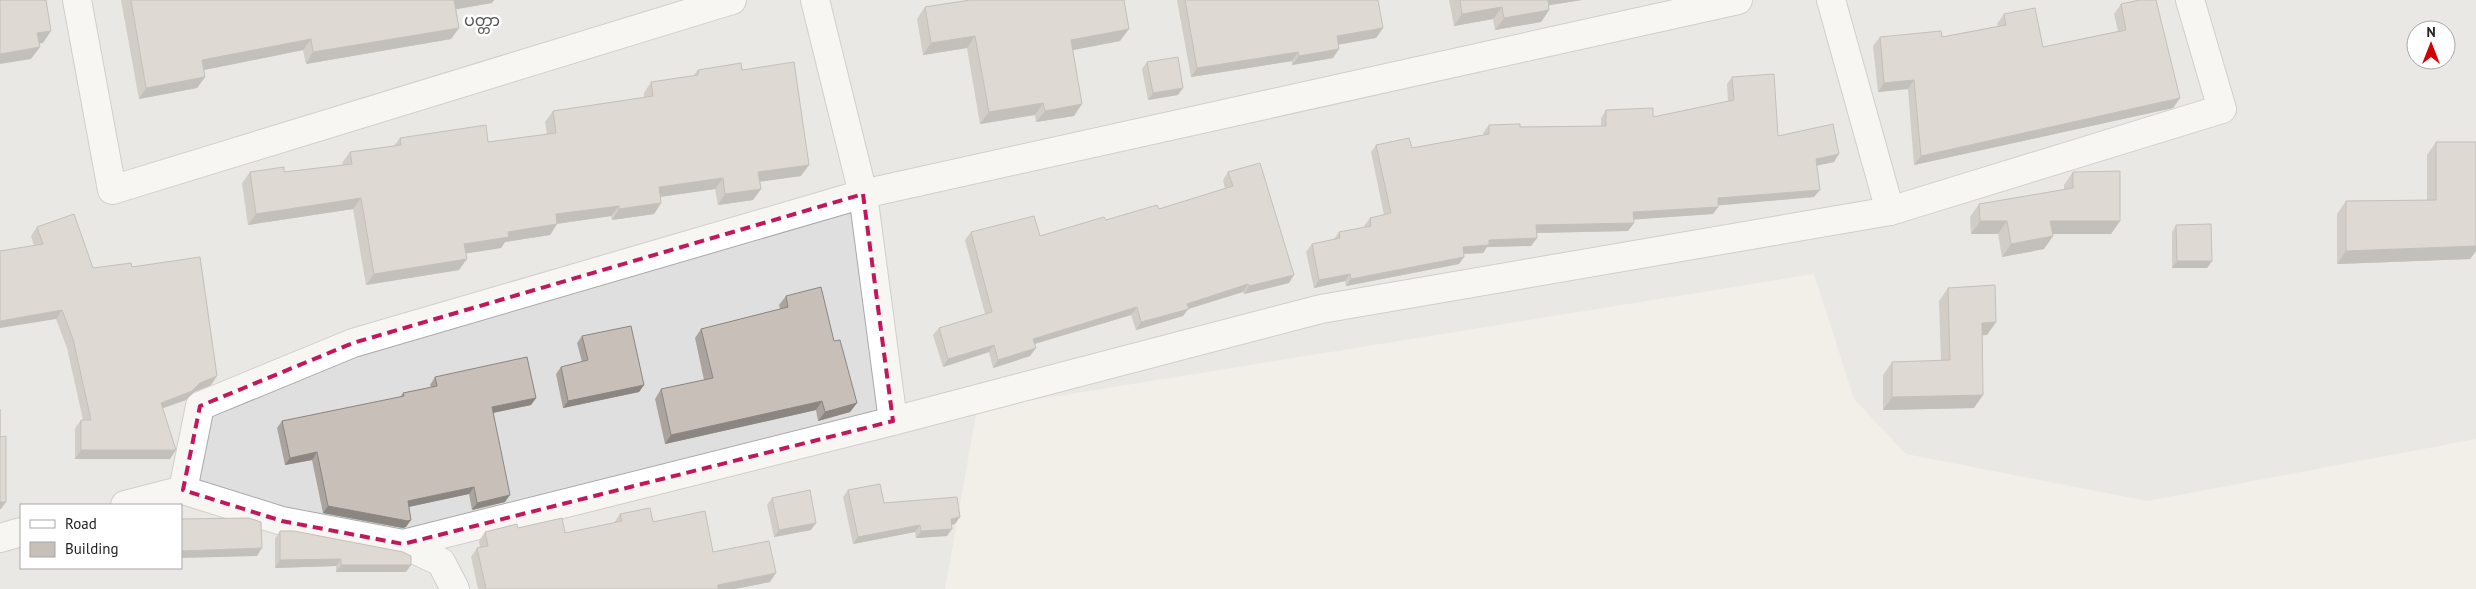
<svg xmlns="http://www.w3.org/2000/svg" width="2476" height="589" viewBox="0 0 2476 589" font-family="'PT Sans','Noto Sans Myanmar',sans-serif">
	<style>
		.residential { fill: #e0dfdf; fill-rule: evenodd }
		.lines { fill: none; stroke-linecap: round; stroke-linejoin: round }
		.street-casing { stroke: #a9a9a9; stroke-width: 30 }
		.street { stroke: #fff; stroke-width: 28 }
		.wall { fill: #aba49e }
		.shaded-wall { fill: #8b8681 }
		.building { fill: #c7bfb8; stroke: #8b8681 }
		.marked { fill: none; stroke: #c2185b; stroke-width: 4; stroke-dasharray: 10 6; stroke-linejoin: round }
		.labels { text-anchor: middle; stroke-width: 5; stroke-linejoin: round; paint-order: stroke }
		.quarter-label { font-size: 16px; fill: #555; stroke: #fff }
	</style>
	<rect width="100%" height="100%" fill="#f2efe9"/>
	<!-- residential -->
	<path class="residential" d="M 0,0 L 2476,0 L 2476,439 L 2147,501 L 1906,454 L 1854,399 L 1814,274 L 977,409 L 945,589 L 0,589 ZM 2416,30 L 2446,30 L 2446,60 L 2416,60 ZM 21,505 L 181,505 L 181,568 L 21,568 Z"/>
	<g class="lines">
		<!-- street casing -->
		<g class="street-casing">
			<g id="street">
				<polyline points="77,0 112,190 732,0"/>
				<polyline points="815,0 863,194 893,421"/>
				<polyline points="1831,0 1890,211"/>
				<polyline points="183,490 200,406 353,343 863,194 1738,0"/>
				<polyline points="125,505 183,490 282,521 403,544 441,562 455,589"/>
				<polyline points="0,538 21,532"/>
				<polyline points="403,544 893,421 1321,309 1890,211 2222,109 2190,0"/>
			</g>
		</g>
		<!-- street -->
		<use href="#street" class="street"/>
	</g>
	<!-- wall -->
	<g class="wall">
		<polygon points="121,0 494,0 492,3 456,9 459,28 451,39 306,64 303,50 204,70 205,77 197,88 139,99"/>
		<polygon points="1177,0 1378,0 1383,28 1376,38 1339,44 1333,58 1292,65 1292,61 1191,77"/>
		<polygon points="1449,0 1582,0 1548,5 1549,10 1541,22 1495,30 1493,19 1454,26"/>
		<polygon points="2121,4 2180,98 2173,108 1914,165 1908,89 1878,92 1873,46 1880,37 1942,37 1998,26 1997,24 2004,14 2043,47 2118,31 2114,14"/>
		<polygon points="925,7 1120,41 1073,50 1074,116 1036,122 1035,115 980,124 967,48 923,55 917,19"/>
		<polygon points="1147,62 1178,95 1148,100 1142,69"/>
		<polygon points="698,70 742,70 801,176 760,181 761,189 753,200 718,205 715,189 660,197 661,203 654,214 612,220 611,216 557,224 550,235 505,242 501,248 466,253 459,270 366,285 353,209 248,225 242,183 250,172 284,172 343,165 342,163 350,152 394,146 400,138 488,142 547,134 545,122 553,111 644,98 644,93 651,82 693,76"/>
		<polygon points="1732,77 1778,136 1834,162 1817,165 1814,197 1718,205 1718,207 1713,214 1634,219 1634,223 1628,231 1537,233 1537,238 1531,246 1487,247 1483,253 1464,254 1459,264 1346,286 1345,281 1314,288 1306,252 1312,244 1334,239 1339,232 1365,227 1364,226 1370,218 1384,215 1371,152 1376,145 1412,148 1484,135 1483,133 1489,125 1520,127 1601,126 1601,118 1606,110 1653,117 1728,102 1727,84"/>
		<polygon points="2436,142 2476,142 2476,251 2470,259 2337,264 2337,214 2346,201 2427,200 2427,155"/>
		<polygon points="1228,172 1289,283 1244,294 1243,292 1188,309 1183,316 1136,330 1131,315 1035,344 1030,356 993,368 989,352 943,367 933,335 939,328 985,314 965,240 971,232 1040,236 1106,220 1159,209 1225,189 1223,180"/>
		<polygon points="2073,172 2120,221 2111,234 2052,234 2053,236 2044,249 2002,257 1998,234 1971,234 1970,217 1979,204 2064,190 2064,185"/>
		<polygon points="2176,225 2212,261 2207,268 2172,268 2172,232"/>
		<polygon points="37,227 93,268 132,267 211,385 194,392 186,400 163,408 170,459 75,459 75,428 81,420 83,420 67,348 56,319 31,236"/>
		<polygon points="1948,288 1996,322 1987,335 1982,335 1974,408 1883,410 1883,375 1892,362 1941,361 1939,301"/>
		<polygon points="786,296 834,341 857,403 850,412 818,421 816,410 665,444 655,399 661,389 704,380 695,338 701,329 780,309 779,305"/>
		<polygon points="582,336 644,385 639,392 563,408 556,374 561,367 582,362 577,343"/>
		<polygon points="435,377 536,398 531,405 493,413 505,502 472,510 469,494 409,507 406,527 403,528 323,513 312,460 285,465 277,428 282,421 400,397 403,393 431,387 430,385"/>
		<polygon points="848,490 884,503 955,524 952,525 947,536 916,538 915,532 853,544 843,497"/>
		<polygon points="772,498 811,530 774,537 767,505"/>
		<polygon points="620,514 653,522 713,552 770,582 734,589 478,589 471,557 477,548 480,548 479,541 485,532 518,528 565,533 614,523"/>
		<polygon points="280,531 406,572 336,572 336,566 275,568 275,538"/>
	</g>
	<!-- shaded-wall -->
	<g class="shaded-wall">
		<polygon points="454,0 494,0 492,3 446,11"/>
		<polygon points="1543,0 1582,0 1538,7"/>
		<polygon points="1502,7 1493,19 1454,26 1462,14"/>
		<polygon points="1549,10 1541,22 1495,30 1504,18"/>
		<polygon points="459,28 451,39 306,64 313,52"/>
		<polygon points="1383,28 1376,38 1331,46 1337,36"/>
		<polygon points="1129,29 1120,41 1063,52 1071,40"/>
		<polygon points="51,31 43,43 29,45 37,33"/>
		<polygon points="975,36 967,48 923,55 931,43"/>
		<polygon points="311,39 303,50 194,72 202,60"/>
		<polygon points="40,47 31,59 0,64 0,54"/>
		<polygon points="1339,49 1333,58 1292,65 1299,56"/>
		<polygon points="1298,52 1292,61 1191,77 1197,68"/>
		<polygon points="205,77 197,88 139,99 146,88"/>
		<polygon points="1914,80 1908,89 1878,92 1884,83"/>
		<polygon points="1183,88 1178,95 1148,100 1153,93"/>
		<polygon points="2180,98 2173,108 1914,165 1921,156"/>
		<polygon points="1043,103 1035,115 980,124 989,112"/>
		<polygon points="1082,104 1074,116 1036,122 1045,111"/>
		<polygon points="1839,154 1834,162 1811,167 1816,159"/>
		<polygon points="809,165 801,176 751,183 758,172"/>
		<polygon points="723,178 715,189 652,198 659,187"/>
		<polygon points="761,189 753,200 718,205 725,194"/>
		<polygon points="1820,190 1814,197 1712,206 1718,198"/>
		<polygon points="361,198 353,209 248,225 256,214"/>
		<polygon points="661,203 654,214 612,220 619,209"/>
		<polygon points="619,206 611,216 548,225 556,214"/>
		<polygon points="1718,207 1713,214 1628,220 1633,212"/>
		<polygon points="1980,221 2007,221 1998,234 1971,234"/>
		<polygon points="2050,221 2120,221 2111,234 2041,234"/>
		<polygon points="1634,223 1628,231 1531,233 1536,225"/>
		<polygon points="557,224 550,235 505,242 501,248 457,255 464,244 508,232"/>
		<polygon points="2053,236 2044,249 2002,257 2011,244"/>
		<polygon points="1537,238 1531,246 1487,247 1483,253 1457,254 1463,247 1489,240"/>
		<polygon points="2476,246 2476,251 2470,259 2337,264 2346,251"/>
		<polygon points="1464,257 1459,264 1346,286 1351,279"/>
		<polygon points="467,259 459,270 366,285 374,274"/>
		<polygon points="2177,261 2212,261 2207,268 2172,268"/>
		<polygon points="1350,274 1345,281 1314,288 1319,280"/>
		<polygon points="1294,275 1289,283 1244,294 1249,286"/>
		<polygon points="1248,284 1243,292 1188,309 1183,316 1136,330 1141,322 1187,304"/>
		<polygon points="1137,307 1131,315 1027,346 1033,339"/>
		<polygon points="62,310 56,319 0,328 0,321"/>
		<polygon points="1996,322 1987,335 1973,336 1982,323"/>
		<polygon points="994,345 989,352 943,367 948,359"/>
		<polygon points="1036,348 1030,356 993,368 998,360"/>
		<polygon points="217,376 211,385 194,392 186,400 155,411 161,403 200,383"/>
		<polygon points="644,385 639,392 563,408 568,401"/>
		<polygon points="1983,395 1974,408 1883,410 1892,397"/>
		<polygon points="536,398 531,405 487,414 492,407"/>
		<polygon points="822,401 816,410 665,444 671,435"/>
		<polygon points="857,403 850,412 818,421 825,412"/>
		<polygon points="81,450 176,450 170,459 75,459"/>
		<polygon points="317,452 312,460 285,465 290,458"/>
		<polygon points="474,487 469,494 403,508 408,501"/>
		<polygon points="510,495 505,502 472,510 477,503"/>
		<polygon points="0,502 6,502 1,509 0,509"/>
		<polygon points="328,506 411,520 406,527 403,528 323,513"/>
		<polygon points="960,517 955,524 946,526 951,519"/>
		<polygon points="816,523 811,530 774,537 779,530"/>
		<polygon points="920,525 915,532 853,544 858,537"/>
		<polygon points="952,529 947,536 916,538 921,531"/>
		<polygon points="262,548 257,556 181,558 181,551"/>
		<polygon points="341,559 336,566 275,568 280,560"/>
		<polygon points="341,565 411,565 406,572 336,572"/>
		<polygon points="776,573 770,582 734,589 715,589 718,585"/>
	</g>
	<!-- building -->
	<g class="building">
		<polygon points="0,0 46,0 51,31 37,33 40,47 0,54"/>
		<polygon points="131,0 454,0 459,28 313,52 311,39 202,60 205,77 146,88"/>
		<polygon points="970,0 1124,0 1129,29 1071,40 1082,104 1045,111 1043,103 989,112 975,36 931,43 925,7"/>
		<polygon points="1185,0 1378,0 1383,28 1337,36 1339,49 1299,56 1298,52 1197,68"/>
		<polygon points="1460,0 1548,0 1549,10 1504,18 1502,7 1462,14"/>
		<polygon points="2140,0 2156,0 2180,98 1921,156 1914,80 1884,83 1880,37 1941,31 1942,37 2006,25 2004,14 2035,8 2043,47 2126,30 2121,4"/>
		<polygon points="1178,57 1183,88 1153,93 1147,62"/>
		<polygon points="794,62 809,165 758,172 761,189 725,194 723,178 659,187 661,203 619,209 619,206 556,214 557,224 508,232 509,237 464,244 467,259 374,274 361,198 256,214 250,172 284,167 284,172 352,164 350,152 401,145 400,138 486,125 488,142 556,133 553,111 653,96 651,82 698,75 698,70 741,63 742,70"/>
		<polygon points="1774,74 1778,136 1833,124 1839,154 1816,159 1820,190 1718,198 1718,207 1633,212 1634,223 1536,225 1537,238 1489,240 1489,245 1463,247 1464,257 1351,279 1350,274 1319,280 1312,244 1340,238 1339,232 1371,226 1370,218 1391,213 1376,145 1409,138 1412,148 1489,134 1489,125 1520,124 1520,127 1606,126 1606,110 1653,108 1653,117 1734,100 1732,77"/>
		<polygon points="2436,142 2476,142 2476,246 2346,251 2346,201 2436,200"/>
		<polygon points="1260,163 1294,275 1249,286 1248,284 1187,304 1189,309 1141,322 1137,307 1033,339 1036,348 998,360 994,345 948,359 939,328 992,312 971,232 1034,216 1040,236 1104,217 1106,220 1157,205 1159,209 1233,186 1228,172"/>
		<polygon points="2120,171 2120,221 2050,221 2053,236 2011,244 2007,221 1980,221 1979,204 2073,188 2073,172"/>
		<polygon points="74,214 93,268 131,263 132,267 200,257 217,376 200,383 192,391 161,403 176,450 81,450 81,420 91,420 73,339 62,310 0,321 0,251 43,244 37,227"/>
		<polygon points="2211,224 2212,261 2177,261 2176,225"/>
		<polygon points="1995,285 1996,322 1982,323 1983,395 1892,397 1892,362 1950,360 1948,288"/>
		<polygon points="821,287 834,341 840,340 857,403 825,412 822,401 671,435 661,389 713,378 701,329 788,307 786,296"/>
		<polygon points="631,326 644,385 568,401 561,367 588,360 582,336"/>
		<polygon points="527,357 536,398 492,407 510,495 477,503 474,487 408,501 411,520 408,521 328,506 317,452 290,458 282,421 404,396 403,393 437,386 435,377"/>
		<polygon points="0,409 0,437 6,436 6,502 0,502"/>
		<polygon points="880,484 884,503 957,497 960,517 951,519 952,529 921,531 920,525 858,537 848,490"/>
		<polygon points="810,490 816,523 779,530 772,498"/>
		<polygon points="650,508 653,522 705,511 713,552 769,541 776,573 718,585 718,589 486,589 477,548 488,546 485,532 517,524 518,528 562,518 565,533 622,521 620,514"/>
		<polygon points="249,518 261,522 262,548 181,551 181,519"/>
		<polygon points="280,531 294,531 403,552 411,556 411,565 341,565 341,559 280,560"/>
	</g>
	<!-- marked area -->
	<path d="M0 0H2476V589H0ZM 863,194 L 893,421 L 403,544 L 282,521 L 183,490 L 200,406 L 353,343 Z" fill="#f2efe9" fill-opacity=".55" fill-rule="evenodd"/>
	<path class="marked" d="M 863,194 L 893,421 L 403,544 L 282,521 L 183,490 L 200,406 L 353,343 Z"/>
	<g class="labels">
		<!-- quarter labels -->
		<g class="quarter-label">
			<text x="482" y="26">ပတ္တာ</text>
		</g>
	</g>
	<!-- legend -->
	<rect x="20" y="504" width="162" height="65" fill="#ffffff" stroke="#a7a7a7"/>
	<rect x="30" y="520" width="25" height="8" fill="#ffffff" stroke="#a7a7a7"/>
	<text x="65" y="529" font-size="15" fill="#222222">Road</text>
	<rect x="30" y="542" width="25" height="15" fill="#c7bfb8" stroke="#a7a7a7"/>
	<text x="65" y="554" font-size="15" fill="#222222">Building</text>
	<!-- north arrow -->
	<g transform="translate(2431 45)"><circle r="24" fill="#ffffff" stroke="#a7a7a7"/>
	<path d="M0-4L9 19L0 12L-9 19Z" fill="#d40000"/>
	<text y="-8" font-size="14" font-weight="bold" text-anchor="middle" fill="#222222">N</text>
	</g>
</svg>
